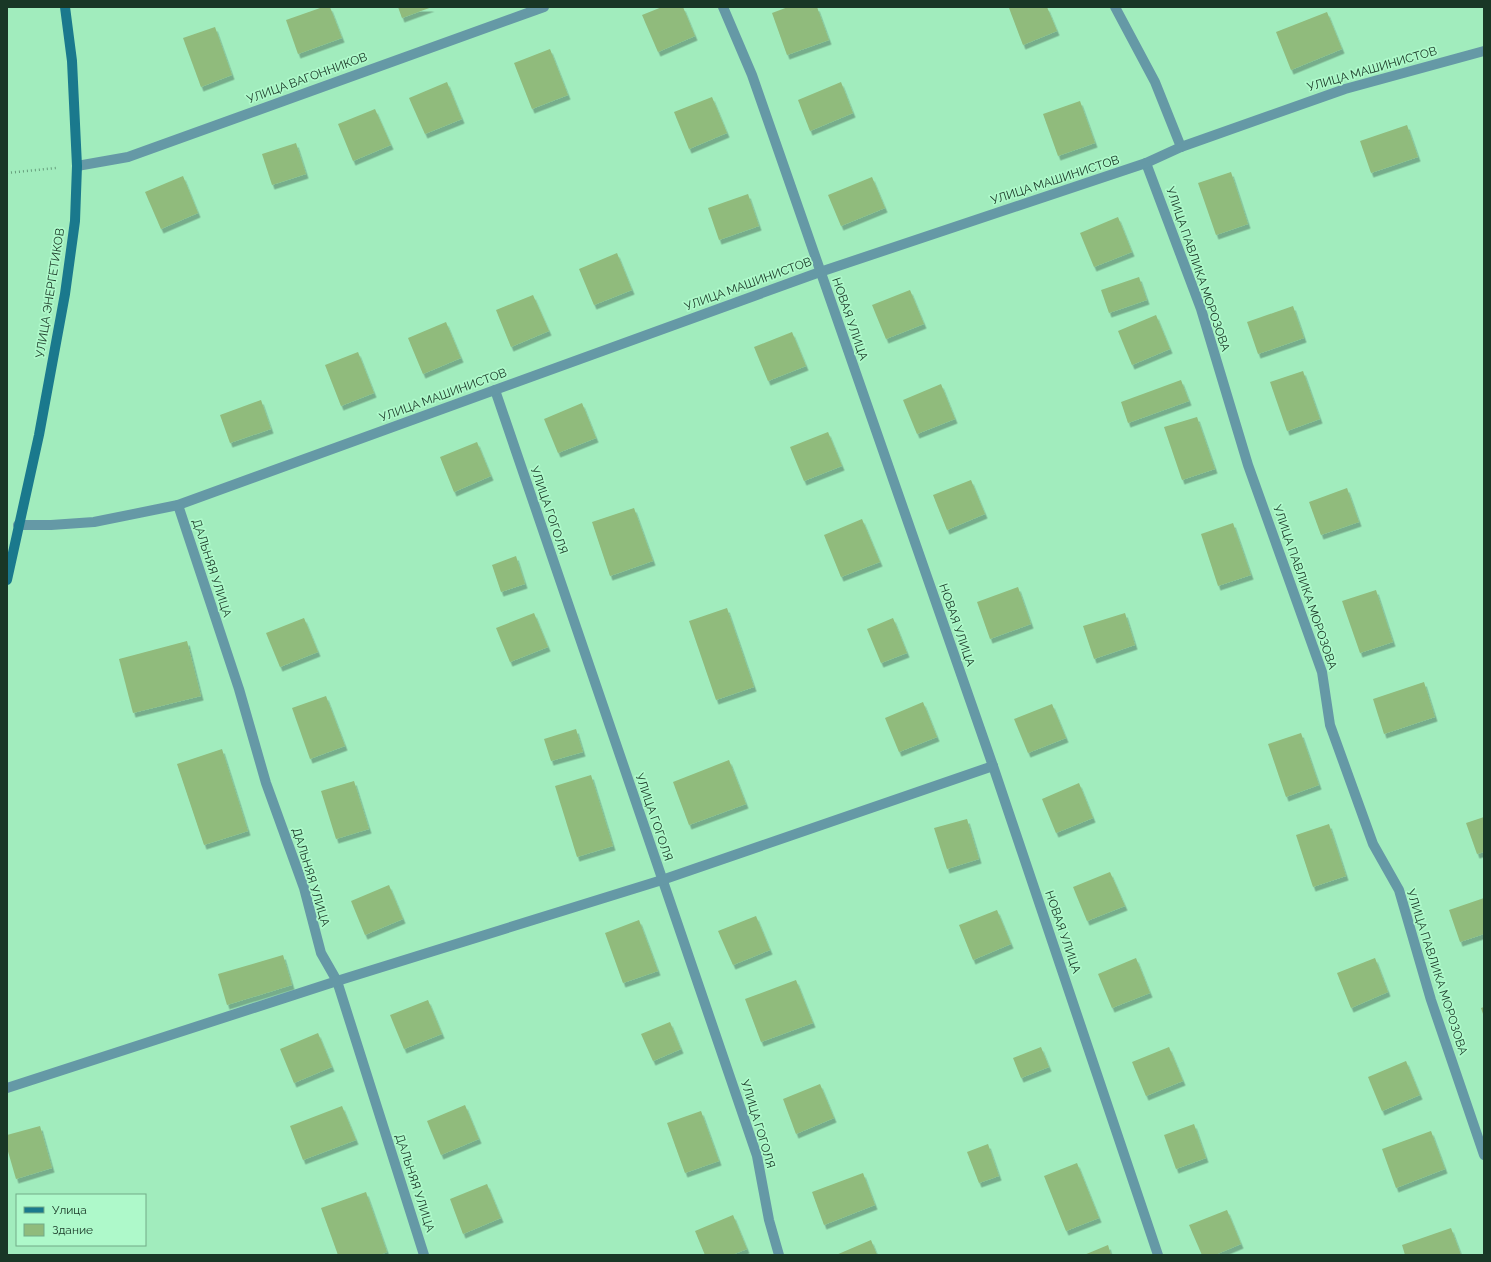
<svg xmlns="http://www.w3.org/2000/svg" width="1491" height="1262" viewBox="0 0 1491 1262" font-family="Raleway,sans-serif">
	<style>
		.building { fill: #90bb7c; filter: url(#shadow) }
		.lines { fill: none; stroke-linecap: round; stroke-linejoin: round }
		.path { stroke: #669e7c; stroke-width: 2.5; stroke-dasharray: 1 3; stroke-linecap: butt }
		.street { stroke: #6599a6; stroke-width: 10 }
		.secondary { stroke: #1a798d; stroke-width: 10 }
		.labels { text-anchor: middle; stroke-width: 3.5; stroke-linejoin: round; paint-order: stroke }
		.street-label { font-size: 12px; fill: #193726; stroke: #aef9ca }
	</style>
	<defs>
		<filter id="shadow"><feDropShadow dx="2.5" dy="4.5" stdDeviation="0" flood-color="#0004"/></filter>
	</defs>
	<rect width="100%" height="100%" fill="#a1ecbd"/>
	<!-- building -->
	<g class="building">
		<polygon points="323,7 330,7 342,38 298,54 286,20"/>
		<polygon points="398,7 432,7 402,18"/>
		<polygon points="662,7 683,7 695,36 658,52 642,15"/>
		<polygon points="788,7 817,7 829,40 787,55 772,13"/>
		<polygon points="1012,7 1047,7 1057,31 1023,45 1009,8"/>
		<polygon points="1327,12 1342,49 1291,70 1276,32"/>
		<polygon points="215,27 232,75 201,87 183,38"/>
		<polygon points="550,49 568,95 532,109 514,63"/>
		<polygon points="447,82 462,119 425,134 409,98"/>
		<polygon points="841,82 853,113 810,131 798,100"/>
		<polygon points="712,97 727,133 689,149 674,112"/>
		<polygon points="1080,101 1095,143 1058,156 1043,114"/>
		<polygon points="375,109 391,145 353,161 338,124"/>
		<polygon points="1407,125 1418,157 1371,173 1360,141"/>
		<polygon points="296,143 306,174 272,185 262,154"/>
		<polygon points="1231,172 1248,224 1216,235 1198,183"/>
		<polygon points="183,176 198,213 161,229 145,192"/>
		<polygon points="872,177 885,208 841,226 828,195"/>
		<polygon points="748,194 759,226 719,240 708,208"/>
		<polygon points="1118,217 1132,252 1094,267 1080,233"/>
		<polygon points="617,253 632,290 594,305 579,269"/>
		<polygon points="1139,277 1147,300 1109,313 1101,290"/>
		<polygon points="910,290 924,324 886,339 872,305"/>
		<polygon points="533,295 549,331 511,347 496,310"/>
		<polygon points="1293,306 1304,338 1258,354 1247,322"/>
		<polygon points="1156,315 1170,349 1132,365 1118,331"/>
		<polygon points="446,322 461,358 423,374 408,338"/>
		<polygon points="792,332 806,366 768,381 754,347"/>
		<polygon points="358,352 374,393 341,406 325,365"/>
		<polygon points="1303,371 1320,419 1287,431 1270,382"/>
		<polygon points="1181,380 1189,401 1128,423 1121,402"/>
		<polygon points="941,384 955,419 917,434 903,400"/>
		<polygon points="261,400 271,429 230,443 220,415"/>
		<polygon points="582,403 596,438 558,453 544,419"/>
		<polygon points="1197,417 1215,469 1182,480 1164,427"/>
		<polygon points="828,432 842,466 804,481 790,447"/>
		<polygon points="477,442 491,476 454,492 440,457"/>
		<polygon points="971,480 985,514 947,530 933,495"/>
		<polygon points="1347,488 1359,522 1321,535 1309,502"/>
		<polygon points="634,508 653,561 610,576 592,522"/>
		<polygon points="862,519 880,562 841,577 824,535"/>
		<polygon points="1233,523 1251,575 1218,586 1201,534"/>
		<polygon points="516,556 525,584 501,592 492,565"/>
		<polygon points="1018,587 1031,624 990,639 977,602"/>
		<polygon points="1376,590 1393,642 1360,653 1342,601"/>
		<polygon points="727,608 754,687 716,700 689,621"/>
		<polygon points="534,613 548,647 510,662 496,628"/>
		<polygon points="1125,613 1135,645 1094,659 1083,626"/>
		<polygon points="304,618 318,652 280,667 266,633"/>
		<polygon points="893,618 907,653 881,663 867,629"/>
		<polygon points="187,641 201,696 133,713 119,659"/>
		<polygon points="1424,682 1435,717 1384,734 1373,699"/>
		<polygon points="326,696 345,746 310,759 292,708"/>
		<polygon points="923,702 937,737 899,752 885,718"/>
		<polygon points="1052,704 1066,738 1028,753 1014,719"/>
		<polygon points="576,729 583,752 551,761 544,739"/>
		<polygon points="1301,733 1319,785 1286,797 1268,744"/>
		<polygon points="222,749 248,831 204,845 177,764"/>
		<polygon points="729,760 746,804 689,825 673,782"/>
		<polygon points="591,775 613,846 577,857 555,786"/>
		<polygon points="354,781 369,829 336,839 321,791"/>
		<polygon points="1079,783 1093,818 1056,833 1042,799"/>
		<polygon points="1484,817 1484,852 1477,854 1466,823"/>
		<polygon points="967,819 979,859 947,869 934,828"/>
		<polygon points="1329,824 1346,876 1313,887 1296,835"/>
		<polygon points="1110,872 1125,906 1087,921 1073,887"/>
		<polygon points="389,885 403,919 365,935 351,901"/>
		<polygon points="1484,898 1484,934 1460,942 1449,910"/>
		<polygon points="997,910 1011,944 973,960 959,925"/>
		<polygon points="756,916 770,950 733,965 718,931"/>
		<polygon points="639,920 658,971 623,983 605,933"/>
		<polygon points="283,955 292,985 227,1005 218,974"/>
		<polygon points="1136,958 1150,993 1112,1008 1098,974"/>
		<polygon points="1375,958 1388,992 1351,1008 1337,973"/>
		<polygon points="796,980 813,1023 761,1042 745,999"/>
		<polygon points="428,1000 442,1034 404,1049 390,1015"/>
		<polygon points="1484,1007 1484,1017 1481,1008"/>
		<polygon points="670,1022 681,1049 653,1061 641,1034"/>
		<polygon points="318,1033 332,1067 294,1083 280,1049"/>
		<polygon points="1041,1047 1049,1067 1021,1078 1013,1058"/>
		<polygon points="1169,1047 1183,1081 1146,1096 1132,1062"/>
		<polygon points="1406,1061 1420,1095 1382,1111 1368,1077"/>
		<polygon points="820,1084 834,1118 796,1134 783,1099"/>
		<polygon points="465,1105 479,1139 441,1155 427,1121"/>
		<polygon points="342,1106 356,1140 303,1160 290,1126"/>
		<polygon points="701,1111 719,1161 685,1173 667,1123"/>
		<polygon points="1194,1124 1206,1158 1176,1169 1164,1135"/>
		<polygon points="40,1126 52,1168 16,1179 7,1148 7,1135"/>
		<polygon points="1431,1131 1445,1169 1396,1188 1382,1149"/>
		<polygon points="988,1144 999,1176 979,1183 967,1152"/>
		<polygon points="1077,1163 1099,1218 1066,1231 1044,1176"/>
		<polygon points="863,1173 875,1205 824,1225 812,1192"/>
		<polygon points="487,1184 501,1218 463,1234 450,1199"/>
		<polygon points="366,1192 387,1252 380,1255 338,1255 321,1208"/>
		<polygon points="1227,1210 1241,1244 1215,1255 1202,1255 1189,1225"/>
		<polygon points="733,1215 747,1249 732,1255 705,1255 695,1231"/>
		<polygon points="1451,1228 1461,1255 1405,1255 1402,1245"/>
		<polygon points="871,1240 877,1255 836,1255"/>
		<polygon points="1108,1245 1111,1255 1084,1255"/>
	</g>
	<g class="lines">
		<!-- path -->
		<polyline class="path" points="7,173 56,168"/>
		<!-- street -->
		<g class="street">
			<polyline points="723,7 752,75 993,766 1158,1255"/>
			<polyline points="1115,7 1155,82 1181,147"/>
			<polyline points="1146,163 1201,309 1248,465 1322,672 1330,725 1373,844 1399,890 1431,1000 1484,1155"/>
			<polyline points="77,166 128,157 544,7"/>
			<polyline points="495,390 757,1156 769,1220 779,1255"/>
			<polyline points="178,505 239,689 266,783 304,888 321,953 337,981 424,1255"/>
			<polyline points="18,525 51,525 94,522 178,505 820,272 1146,163 1181,147 1345,89 1484,51"/>
			<polyline points="7,1088 337,981 662,880 993,766"/>
		</g>
		<!-- secondary -->
		<polyline class="secondary" points="7,580 39,435 65,294 75,221 77,166 72,61 65,7"/>
	</g>
	<g class="labels">
		<!-- street labels -->
		<g class="street-label">
			<text transform="translate(1372 69) rotate(-16)" y="4">УЛИЦА МАШИНИСТОВ</text>
			<text transform="translate(307 78) rotate(-20)" y="4">УЛИЦА ВАГОННИКОВ</text>
			<text transform="translate(1055 180) rotate(-18)" y="4">УЛИЦА МАШИНИСТОВ</text>
			<text transform="translate(1198 269) rotate(71)" y="4">УЛИЦА ПАВЛИКА МОРОЗОВА</text>
			<text transform="translate(748 284) rotate(-20)" y="4">УЛИЦА МАШИНИСТОВ</text>
			<text transform="translate(50 293) rotate(-81)" y="4">УЛИЦА ЭНЕРГЕТИКОВ</text>
			<text transform="translate(850 319) rotate(71)" y="4">НОВАЯ УЛИЦА</text>
			<text transform="translate(443 395) rotate(-20)" y="4">УЛИЦА МАШИНИСТОВ</text>
			<text transform="translate(549 510) rotate(71)" y="4">УЛИЦА ГОГОЛЯ</text>
			<text transform="translate(212 568) rotate(72)" y="4">ДАЛЬНЯЯ УЛИЦА</text>
			<text transform="translate(1305 587) rotate(71)" y="4">УЛИЦА ПАВЛИКА МОРОЗОВА</text>
			<text transform="translate(957 625) rotate(71)" y="4">НОВАЯ УЛИЦА</text>
			<text transform="translate(654 817) rotate(71)" y="4">УЛИЦА ГОГОЛЯ</text>
			<text transform="translate(311 877) rotate(73)" y="4">ДАЛЬНЯЯ УЛИЦА</text>
			<text transform="translate(1063 932) rotate(71)" y="4">НОВАЯ УЛИЦА</text>
			<text transform="translate(1437 972) rotate(72)" y="4">УЛИЦА ПАВЛИКА МОРОЗОВА</text>
			<text transform="translate(758 1124) rotate(73)" y="4">УЛИЦА ГОГОЛЯ</text>
			<text transform="translate(415 1183) rotate(72)" y="4">ДАЛЬНЯЯ УЛИЦА</text>
		</g>
	</g>
	<!-- border -->
	<rect width="1491" height="1262" fill="none" stroke="#193726" stroke-width="16"/>
	<!-- legend -->
	<rect x="16" y="1194" width="130" height="52" fill="#aef9ca" stroke="#72ab88"/>
	<rect x="24" y="1207" width="20" height="6" fill="#1a798d" stroke="#72ab88"/>
	<text x="52" y="1214" font-size="12" fill="#193726">Улица</text>
	<rect x="24" y="1224" width="20" height="12" fill="#90bb7c" stroke="#72ab88"/>
	<text x="52" y="1234" font-size="12" fill="#193726">Здание</text>
</svg>
